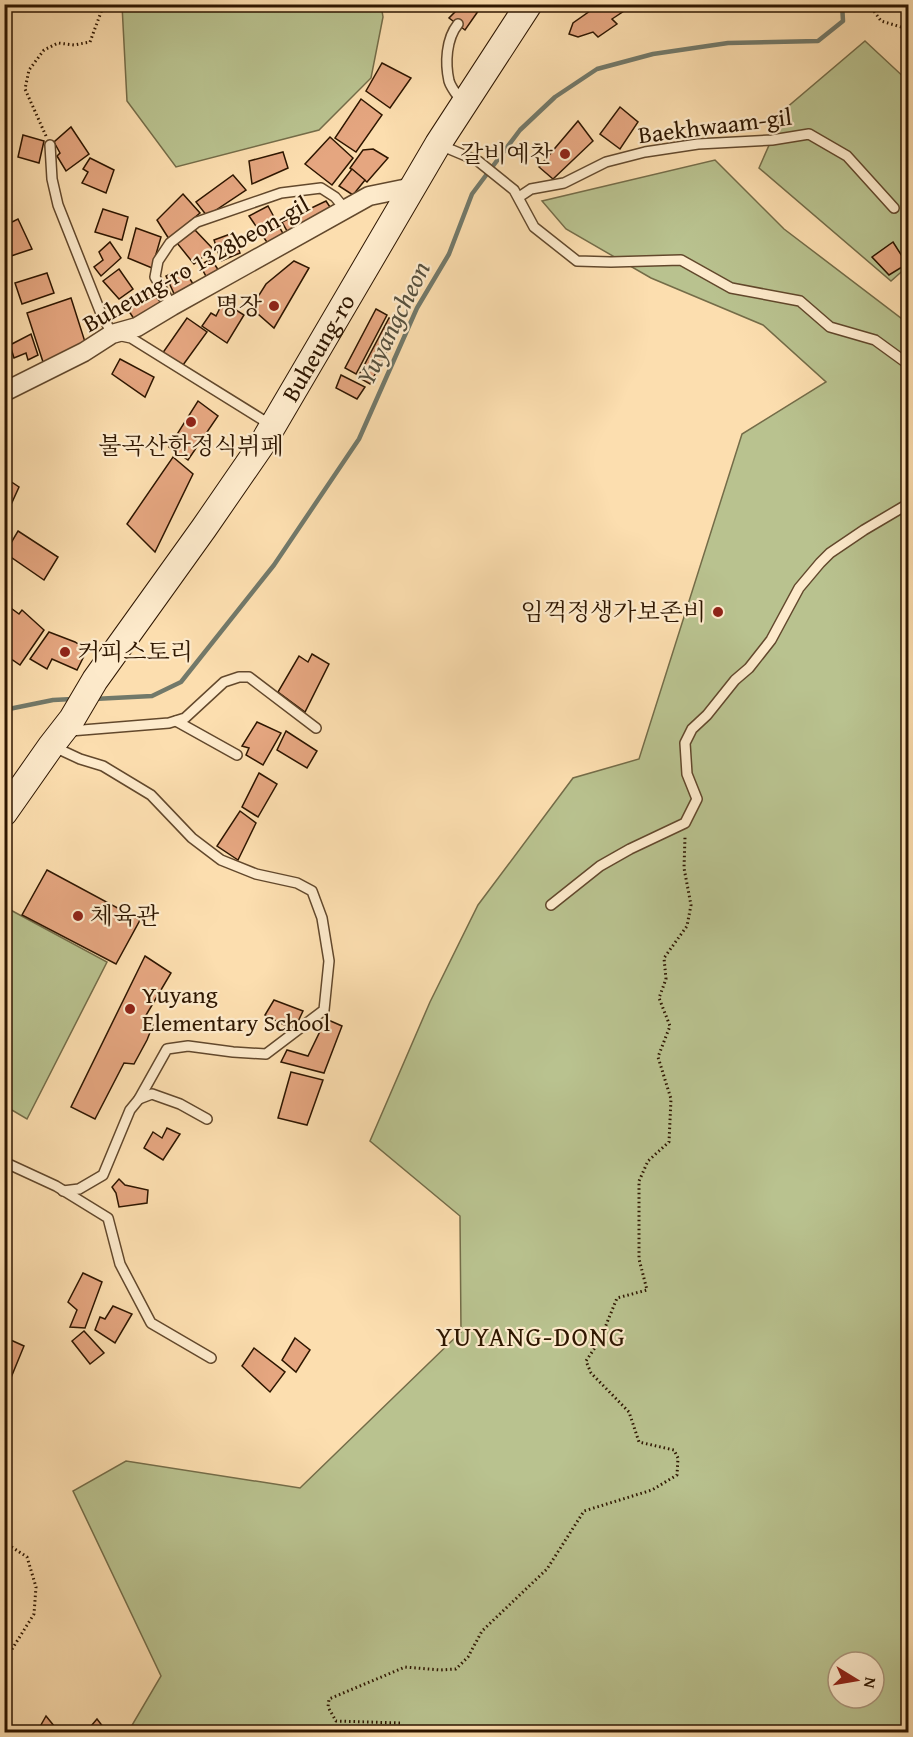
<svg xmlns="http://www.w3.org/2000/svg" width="913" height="1737" viewBox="0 0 913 1737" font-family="'Gentium Book Plus','Noto Serif KR',serif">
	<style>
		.green { fill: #b9c28f; stroke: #746c48; stroke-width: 1.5; fill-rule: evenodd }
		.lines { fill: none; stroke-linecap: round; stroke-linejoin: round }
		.stream { stroke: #72796a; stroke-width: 4.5 }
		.building { fill: #e5a680; stroke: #2e1600; stroke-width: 1.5 }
		.lane-casing { stroke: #62482c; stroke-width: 12 }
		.street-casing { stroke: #62482c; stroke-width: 21 }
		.secondary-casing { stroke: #2e1600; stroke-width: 28 }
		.path { stroke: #2e1600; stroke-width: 3; stroke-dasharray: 1.5 3; stroke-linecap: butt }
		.lane { stroke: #fdeacb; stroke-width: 9 }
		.street { stroke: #fdeacb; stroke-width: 18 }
		.secondary { stroke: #fdeacb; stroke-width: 26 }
		.poi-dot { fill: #8f2418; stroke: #fdeacb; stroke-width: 2 }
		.labels { text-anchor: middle; stroke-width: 4.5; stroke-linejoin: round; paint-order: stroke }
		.street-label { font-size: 24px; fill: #2e1600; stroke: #fdeacb }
		.poi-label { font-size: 24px; fill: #2e1600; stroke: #fdeacb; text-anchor: end }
		.water-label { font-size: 26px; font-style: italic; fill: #56503e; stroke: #fdeacb }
		.quarter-label { font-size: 27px; letter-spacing: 1.5px; fill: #2e1600; stroke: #fdeacb }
	</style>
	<rect width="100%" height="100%" fill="#fcdeaf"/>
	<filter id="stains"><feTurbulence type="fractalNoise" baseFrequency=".00333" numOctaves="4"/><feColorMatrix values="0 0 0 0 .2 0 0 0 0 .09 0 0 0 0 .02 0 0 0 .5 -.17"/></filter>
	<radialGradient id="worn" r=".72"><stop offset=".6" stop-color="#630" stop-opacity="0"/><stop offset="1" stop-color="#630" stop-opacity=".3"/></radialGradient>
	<!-- green -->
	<g class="green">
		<polygon points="381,5 383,17 371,78 319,130 176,167 127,101 122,5"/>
		<polygon points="865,41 908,81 908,266 891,281 759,168 785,109"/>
		<path d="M 715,160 L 784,229 L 901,318 L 908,305 L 908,1732 L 128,1732 L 161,1676 L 73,1491 L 126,1461 L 300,1488 L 461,1332 L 460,1216 L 370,1141 L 430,1002 L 478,905 L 573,778 L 639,759 L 742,434 L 826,382 L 763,325 L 651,278 L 566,229 L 542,201 ZM 838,1662 L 874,1662 L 874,1698 L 838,1698 Z"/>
		<polygon points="5,907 107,962 27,1119 5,1106"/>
	</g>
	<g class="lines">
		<!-- stream -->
		<g class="stream">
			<polyline points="94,699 152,696 181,682 274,565 359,439 417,308 449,254 472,194 520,130 555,97 597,69 653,54 728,43 818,41 843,21 842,4"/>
			<polyline points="4,710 53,700 73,699"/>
		</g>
	</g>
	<!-- building -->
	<g class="building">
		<polygon points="463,4 478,4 481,7 465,30 449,18"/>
		<polygon points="600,4 628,4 627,9 612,19 617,24 598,37 593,32 578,37 569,34 573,23"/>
		<polygon points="382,63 411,78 390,108 366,91"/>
		<polygon points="361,99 382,115 356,152 335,138"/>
		<polygon points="620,107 638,122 620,149 600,134"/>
		<polygon points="578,121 593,141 553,179 539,167"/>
		<polygon points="71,127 89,154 66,171 57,156 60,153 54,142"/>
		<polygon points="23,135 44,141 39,163 18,157"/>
		<polygon points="330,137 353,158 332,185 305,164"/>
		<polygon points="373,149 388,158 367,182 350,168 363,150"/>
		<polygon points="283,152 288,168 252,184 249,161"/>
		<polygon points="90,158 114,170 106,193 82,183 88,172 83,169"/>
		<polygon points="352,169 365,180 353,195 339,186"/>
		<polygon points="233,175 246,190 207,216 196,202"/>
		<polygon points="183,194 200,213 169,239 157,220"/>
		<polygon points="326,201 334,213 291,238 282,222"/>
		<polygon points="268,206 287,241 271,248 249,216"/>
		<polygon points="103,209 128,217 122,240 95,232"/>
		<polygon points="18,219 32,249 11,256 4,241 4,226"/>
		<polygon points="136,228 161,237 152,268 128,258"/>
		<polygon points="195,230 213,249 194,264 177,243"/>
		<polygon points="233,233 240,253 221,261 214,240"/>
		<polygon points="110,242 121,258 101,276 94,267 103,260 99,252"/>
		<polygon points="893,242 907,264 889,275 872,257"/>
		<polygon points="211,259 221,274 208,280 200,265"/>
		<polygon points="294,261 309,268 274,328 251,308 266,284"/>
		<polygon points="183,268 195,287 176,298 166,276"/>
		<polygon points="119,269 133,289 119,299 103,281"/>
		<polygon points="47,273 54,293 22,304 15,283"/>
		<polygon points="147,287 164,306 136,322 123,302"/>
		<polygon points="71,298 86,345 44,365 27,313"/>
		<polygon points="223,302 244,315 227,343 202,326 211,313 216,316"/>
		<polygon points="376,309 387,315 356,374 345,368"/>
		<polygon points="187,318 207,332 183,365 162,354"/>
		<polygon points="389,318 401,324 370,384 358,377"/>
		<polygon points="31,334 38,355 28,360 26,353 14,358 10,345"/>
		<polygon points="120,359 154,377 145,397 112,374"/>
		<polygon points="4,361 9,373 4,375"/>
		<polygon points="341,375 365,387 357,399 336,388"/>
		<polygon points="198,401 218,416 188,460 169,447"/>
		<polygon points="173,457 193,474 155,552 127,524"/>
		<polygon points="4,477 19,487 4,520"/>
		<polygon points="18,531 58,557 44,580 5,553"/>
		<polygon points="4,603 19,614 22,610 44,630 20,665 4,654"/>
		<polygon points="49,632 75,642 87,650 77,670 52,659 47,669 30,659"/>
		<polygon points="312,654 329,664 305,712 278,692 299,656 308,662"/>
		<polygon points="257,722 281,733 263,765 246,755 249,748 242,746"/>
		<polygon points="286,731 317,751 307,768 277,750"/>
		<polygon points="259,773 277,784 258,817 242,807"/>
		<polygon points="240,811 256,823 238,860 217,846"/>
		<polygon points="47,870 140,920 116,964 22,915"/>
		<polygon points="145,956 171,973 145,1017 153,1025 147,1040 134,1064 124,1063 95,1119 71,1107"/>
		<polygon points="274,1000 303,1011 294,1030 265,1015"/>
		<polygon points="326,1019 342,1026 324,1073 281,1062 287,1050 308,1056"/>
		<polygon points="291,1072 323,1080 307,1125 278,1118"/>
		<polygon points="167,1128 180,1134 163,1160 144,1148 153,1132 162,1138"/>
		<polygon points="119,1179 125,1185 148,1190 147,1203 119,1207 116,1193 112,1187"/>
		<polygon points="83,1273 102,1282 85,1328 70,1327 77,1310 68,1302"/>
		<polygon points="113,1306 132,1314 115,1343 95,1330 100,1317 105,1319"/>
		<polygon points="84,1331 104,1353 90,1364 72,1341"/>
		<polygon points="4,1337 24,1346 10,1380 4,1378 6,1352 4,1351"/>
		<polygon points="295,1338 310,1350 296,1372 282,1360"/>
		<polygon points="254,1348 285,1372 270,1392 242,1366"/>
		<polygon points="46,1716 59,1732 37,1732"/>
		<polygon points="97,1719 107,1732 86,1732"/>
	</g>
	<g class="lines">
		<!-- lane casing -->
		<g class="lane-casing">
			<g id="lane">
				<path d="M 458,24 C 446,39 445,63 449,81 C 451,88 458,96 462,102"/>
				<polyline points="50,145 52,179 58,205 100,311 112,334 131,338 271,425"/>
				<polyline points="440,145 478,161 514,190 534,227 577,261 611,262 681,260 731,288 800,301 830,327 875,340 908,364"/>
				<polyline points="519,197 531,189 564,183 606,162 645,152 698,144 772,140 809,134 847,156 894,208"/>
				<polyline points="172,306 155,277 158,261 170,243 197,222 281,193 321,188 335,197 345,209"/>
				<polyline points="176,721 237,755"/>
				<polyline points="70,731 169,723 185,718 224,682 239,677 249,677 316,728"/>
				<polyline points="52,746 80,759 103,766 151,795 192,838 221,860 256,874 297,883 312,891 322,918 329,961 324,1010 266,1054 233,1052 188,1046 167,1049 139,1099 130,1110 103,1175 79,1189 63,1191"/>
				<polyline points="551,905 600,866 630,849 685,823 697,799 687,774 685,743 692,729 707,715 735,680 749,668 771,640 799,588 820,563 830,553 864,530 908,504"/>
				<polyline points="139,1099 152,1094 180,1104 207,1119"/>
				<polyline points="4,1162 56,1186 108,1218 120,1264 151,1323 211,1358"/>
			</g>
		</g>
		<!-- street casing -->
		<g class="street-casing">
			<polyline id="street" points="4,392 84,352 112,334 137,327 172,306 369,196 413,187"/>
		</g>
		<!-- secondary casing -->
		<g class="secondary-casing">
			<g id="secondary">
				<path id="s1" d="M 4,813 L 51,746 L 72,719 L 95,680 L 204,528 L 264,441 L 438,144 L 529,4"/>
			</g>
		</g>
		<!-- path -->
		<g class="path">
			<polyline points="869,4 881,21 908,29"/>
			<polyline points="46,136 25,89 29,70 44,50 58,43 74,45 90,42 104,4"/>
			<polyline points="4,1542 27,1557 36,1587 34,1614 4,1662"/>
			<polyline points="400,1732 400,1723 336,1721 328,1707 329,1699 405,1667 440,1670 456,1669 468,1657 482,1631 547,1569 584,1511 652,1490 677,1475 678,1458 674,1450 639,1442 629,1412 591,1373 586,1361 600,1340 617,1298 647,1290 639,1259 639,1181 648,1161 669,1142 671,1099 658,1057 670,1026 659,998 666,979 664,958 687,926 691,905 684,868 685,837"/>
		</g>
		<!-- lane -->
		<use href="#lane" class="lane"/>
		<!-- street -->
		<use href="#street" class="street"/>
		<!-- secondary -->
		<use href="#secondary" class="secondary"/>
	</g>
	<!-- markers -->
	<g class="poi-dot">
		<circle cx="565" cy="154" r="6"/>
		<circle cx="274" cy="306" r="6"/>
		<circle cx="191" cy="422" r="6"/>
		<circle cx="718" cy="612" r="6"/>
		<circle cx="65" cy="652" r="6"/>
		<circle cx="78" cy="916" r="6"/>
		<circle cx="130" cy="1009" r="6"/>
	</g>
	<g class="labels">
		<!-- street labels -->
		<g class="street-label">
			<text transform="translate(715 126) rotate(-7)" y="8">Baekhwaam-gil</text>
			<text transform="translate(196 264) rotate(-29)" y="8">Buheung-ro 1328beon-gil</text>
			<text dy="8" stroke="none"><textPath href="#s1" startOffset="562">Buheung-ro</textPath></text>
		</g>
		<!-- poi labels -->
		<g class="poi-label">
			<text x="553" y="162">갈비예찬</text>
			<text x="262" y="314">명장</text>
			<text x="191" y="454" text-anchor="middle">불곡산한정식뷔페</text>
			<text x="706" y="620">임꺽정생가보존비</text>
			<text x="77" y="660" text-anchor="start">커피스토리</text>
			<text x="90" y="924" text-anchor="start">체육관</text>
			<text x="142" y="1003" text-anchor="start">Yuyang<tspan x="142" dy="28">Elementary School</tspan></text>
		</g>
		<!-- water labels -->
		<g class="water-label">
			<text transform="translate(393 323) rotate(-64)" y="9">Yuyangcheon</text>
		</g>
		<!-- quarter labels -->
		<g class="quarter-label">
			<text x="531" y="1346">YUYANG-DONG</text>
		</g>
	</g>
	<!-- margin -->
	<rect width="913" height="1737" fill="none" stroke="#fcdeaf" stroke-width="24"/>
	<rect x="6" y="6" width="901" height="1725" fill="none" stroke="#2e1600" stroke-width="3"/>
	<rect x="12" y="12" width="889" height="1713" fill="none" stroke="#2e1600" stroke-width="1.5"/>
	<!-- north arrow -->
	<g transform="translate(856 1680) rotate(101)"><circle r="28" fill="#fdeacb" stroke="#aa957a" stroke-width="1.5"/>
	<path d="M0-4.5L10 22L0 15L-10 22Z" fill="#8f2418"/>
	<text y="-9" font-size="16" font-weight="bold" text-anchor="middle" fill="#2e1600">N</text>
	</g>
	<rect width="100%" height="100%" filter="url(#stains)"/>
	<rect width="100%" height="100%" fill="url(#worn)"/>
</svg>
